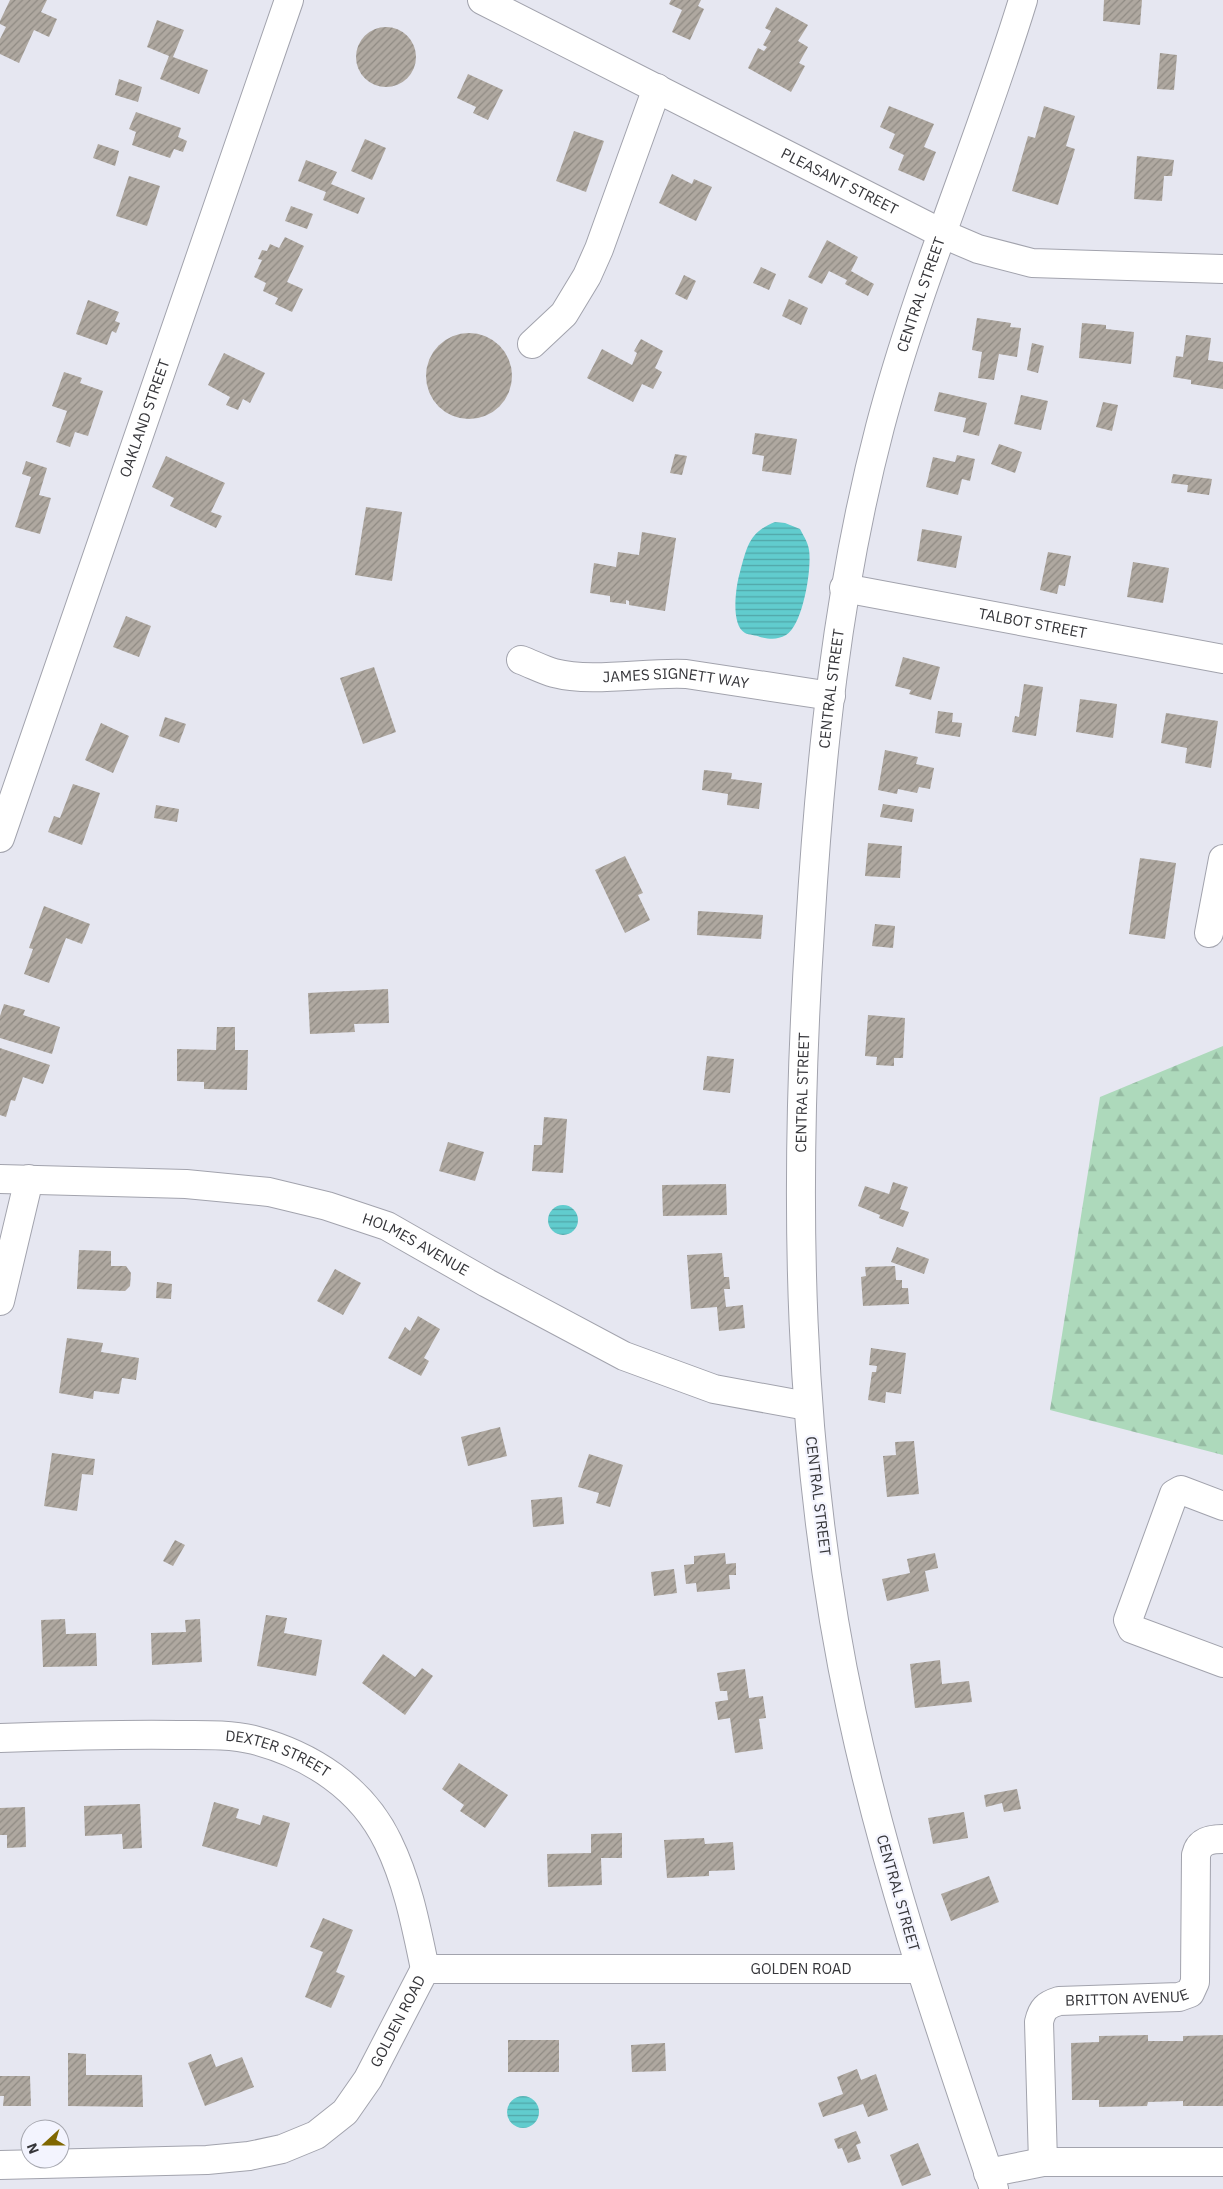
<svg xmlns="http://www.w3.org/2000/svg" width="1223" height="2189" viewBox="0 0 1223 2189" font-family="'IBM Plex Sans',sans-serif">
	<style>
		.forest { fill: url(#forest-firs) }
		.water { fill: url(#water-rules) }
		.building { fill: url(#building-hatch) }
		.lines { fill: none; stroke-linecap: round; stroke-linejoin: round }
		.minor-casing { stroke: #a2a3ad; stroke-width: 30 }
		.major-casing { stroke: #a2a3ad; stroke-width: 30 }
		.minor { stroke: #fff; stroke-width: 28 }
		.major { stroke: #fff; stroke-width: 28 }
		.labels { text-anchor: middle; stroke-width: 4.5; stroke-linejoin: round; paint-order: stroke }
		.street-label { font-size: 15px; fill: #36363a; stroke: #f3f4fe }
	</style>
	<defs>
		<pattern id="forest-firs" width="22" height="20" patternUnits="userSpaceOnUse" patternTransform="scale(1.25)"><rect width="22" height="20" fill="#add9bb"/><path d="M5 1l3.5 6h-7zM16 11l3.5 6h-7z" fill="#95bba2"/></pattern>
		<pattern id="water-rules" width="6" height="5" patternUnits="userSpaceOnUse" patternTransform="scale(1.25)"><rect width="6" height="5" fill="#61ccce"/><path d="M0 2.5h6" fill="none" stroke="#51a6a8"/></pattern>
		<pattern id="building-hatch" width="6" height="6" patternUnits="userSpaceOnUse" patternTransform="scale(1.25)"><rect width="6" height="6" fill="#afa8a0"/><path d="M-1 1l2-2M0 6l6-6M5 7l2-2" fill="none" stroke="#8f8a83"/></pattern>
	</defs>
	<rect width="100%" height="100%" fill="#e6e7f1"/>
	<!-- forest -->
	<polygon class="forest" points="1223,1046 1223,1455 1050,1410 1100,1097"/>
	<!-- water -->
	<g class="water">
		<path d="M 775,522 L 785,523 L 800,529 C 803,535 808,542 809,550 C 812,568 803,625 786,635 C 777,640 770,639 760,637 C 756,635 749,635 745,633 C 730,625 736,585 740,572 C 747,547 749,532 775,522 Z"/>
		<circle cx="563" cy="1220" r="15"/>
		<circle cx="523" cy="2112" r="16"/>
	</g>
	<!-- building -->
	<g class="building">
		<polygon points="10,0 47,0 41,12 57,19 49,37 34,30 19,63 0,54 0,39 6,27 0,24 0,21"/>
		<polygon points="671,0 701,0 698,6 704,9 690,40 672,32 682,10 669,4"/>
		<polygon points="1104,0 1142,0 1140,25 1103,21"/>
		<polygon points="776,7 808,25 798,41 808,47 799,63 805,66 791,92 748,68 758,48 764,51 767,47 763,45 771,31 765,28"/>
		<polygon points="157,20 184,30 173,57 208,70 199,94 160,79 169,56 147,47"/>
		<circle cx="386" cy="57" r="30"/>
		<polygon points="1160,53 1177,55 1174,90 1157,89"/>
		<polygon points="468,74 503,90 488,120 473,113 476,107 457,98"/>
		<polygon points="119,79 142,87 138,102 115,95"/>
		<polygon points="889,106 934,124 924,147 936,152 924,181 898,170 904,155 889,148 895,134 880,127"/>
		<polygon points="1044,106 1075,116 1066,146 1075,149 1058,205 1012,191 1028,136 1035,138"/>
		<polygon points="136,112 181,128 178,137 187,141 183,152 174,149 170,158 132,145 136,132 129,129"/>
		<polygon points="574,131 604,141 586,192 556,181"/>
		<polygon points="365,139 386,148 372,180 351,171"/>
		<polygon points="98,144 119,151 115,166 93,158"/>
		<polygon points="1137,156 1174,160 1172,176 1164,176 1162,201 1134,199"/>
		<polygon points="306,160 337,172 331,184 365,198 358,214 323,200 326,192 298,181"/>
		<polygon points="672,174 692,184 694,179 712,187 696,221 659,203"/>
		<polygon points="129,176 160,186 147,226 116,216"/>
		<polygon points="291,206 313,214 307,229 285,221"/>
		<polygon points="285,237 304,246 287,282 303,289 292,312 275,304 278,298 263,291 266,283 254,277 262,260 258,259 262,250 267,251 270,244 279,248"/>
		<polygon points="827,240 858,257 851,271 874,284 868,296 845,284 847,280 829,271 822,284 808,277"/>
		<polygon points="761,267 776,274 769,290 753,283"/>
		<polygon points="684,275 696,281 687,300 675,294"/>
		<polygon points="789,299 808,308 801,325 782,316"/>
		<polygon points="88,300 119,312 115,321 120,323 116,333 112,331 107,345 76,334"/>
		<polygon points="977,318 1011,323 1010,327 1021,328 1017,357 999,354 994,380 978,378 982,352 972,350"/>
		<polygon points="1082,323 1106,325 1106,329 1134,332 1131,364 1079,358"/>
		<circle cx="469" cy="376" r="43"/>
		<polygon points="1186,335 1211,338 1208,360 1223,362 1223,389 1191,384 1191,380 1173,377 1176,356 1183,357"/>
		<polygon points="641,339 663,351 655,368 662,372 653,389 642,384 633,402 587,378 602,349 632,365 637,353 634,351"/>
		<polygon points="1032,343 1044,346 1038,373 1027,370"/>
		<polygon points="224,353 265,373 250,403 243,399 238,410 226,405 230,397 208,385"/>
		<polygon points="64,372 82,378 80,383 103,391 88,436 75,432 70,447 56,442 67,411 52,406"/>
		<polygon points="939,392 987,403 979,436 963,432 966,418 934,411"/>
		<polygon points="1021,395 1048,401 1041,430 1014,424"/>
		<polygon points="1103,402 1118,405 1112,431 1096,427"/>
		<polygon points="755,433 797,439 791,475 762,471 764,456 752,454"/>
		<polygon points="999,444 1022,452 1015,473 991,464"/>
		<polygon points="675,454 687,456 682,475 670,473"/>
		<polygon points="957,455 975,459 970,481 962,479 958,495 926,487 933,457 955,462"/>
		<polygon points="166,456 225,483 211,512 222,516 216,528 170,506 174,498 152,487"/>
		<polygon points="26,461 47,468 39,495 51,498 40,534 15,527 31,477 22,474"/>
		<polygon points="1173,474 1212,479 1209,495 1187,492 1188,485 1171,483"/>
		<polygon points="366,507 402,512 392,581 355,575"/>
		<polygon points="922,529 962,536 956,568 917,561"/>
		<polygon points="642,532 676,538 665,611 629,605 629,601 626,600 626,604 610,602 610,596 590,593 594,563 616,567 618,552 639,555"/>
		<polygon points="1048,552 1071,556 1065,586 1059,585 1057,594 1040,590"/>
		<polygon points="1133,562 1169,568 1163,603 1127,597"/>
		<polygon points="126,616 151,626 139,657 113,647"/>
		<polygon points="903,657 940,667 931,700 909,694 911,690 895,686"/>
		<polygon points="374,667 396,732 363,744 340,678"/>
		<polygon points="1024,684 1043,687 1036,736 1012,732 1015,716 1019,717"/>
		<polygon points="1080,699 1117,704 1113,738 1076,732"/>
		<polygon points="938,711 953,713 952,722 962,723 960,737 935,733"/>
		<polygon points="1166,713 1218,721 1211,768 1185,763 1187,748 1161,743"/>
		<polygon points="165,717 186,724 179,743 159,736"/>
		<polygon points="101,723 129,736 113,773 85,760"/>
		<polygon points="885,750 918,757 916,764 934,768 930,789 919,787 917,793 898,789 897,794 878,790"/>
		<polygon points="704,770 732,773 731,779 762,783 759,809 727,805 728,794 702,790"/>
		<polygon points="73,784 100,793 82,845 48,832 54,816 60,818"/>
		<polygon points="883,804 914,809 912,822 880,817"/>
		<polygon points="156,805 179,809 177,822 154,818"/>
		<polygon points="868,843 902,846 900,878 865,876"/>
		<polygon points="625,856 643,893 638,895 650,920 625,933 595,870"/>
		<polygon points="1140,858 1176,863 1165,939 1129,934"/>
		<polygon points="44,906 90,924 82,944 66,938 49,983 24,974 33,949 29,948"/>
		<polygon points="698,911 763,915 761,939 697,935"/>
		<polygon points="875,924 895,926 893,948 872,946"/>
		<polygon points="388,989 389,1023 354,1024 355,1032 310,1034 308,993"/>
		<polygon points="4,1004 25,1010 23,1015 60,1027 52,1054 0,1038 0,1016"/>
		<polygon points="868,1015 905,1018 903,1058 894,1058 894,1066 876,1065 877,1057 865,1056"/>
		<polygon points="217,1027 235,1027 235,1050 248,1050 247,1090 204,1089 204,1082 177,1081 177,1049 216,1050"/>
		<polygon points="0,1048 50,1065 43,1084 23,1077 15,1101 11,1100 6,1117 0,1115"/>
		<polygon points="707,1056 734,1059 730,1093 703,1090"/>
		<polygon points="544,1117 567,1119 563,1173 532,1171 534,1145 542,1145"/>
		<polygon points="448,1142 484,1152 475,1181 439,1171"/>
		<polygon points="893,1182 908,1187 900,1209 909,1212 903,1227 879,1218 880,1215 858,1206 865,1186 889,1194"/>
		<polygon points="726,1184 727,1215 663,1216 662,1185"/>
		<polygon points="897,1247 929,1259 924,1274 891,1262"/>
		<polygon points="79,1250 111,1251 111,1266 126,1266 131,1273 130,1286 125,1291 77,1289"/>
		<polygon points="722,1253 724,1277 729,1277 730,1289 724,1289 726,1307 743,1305 745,1328 719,1331 717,1307 691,1309 687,1255"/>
		<polygon points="895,1266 896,1280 902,1280 902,1288 908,1288 909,1304 863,1306 861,1277 866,1276 865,1267"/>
		<polygon points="335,1269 361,1283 343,1315 317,1301"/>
		<polygon points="157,1282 172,1284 171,1299 156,1298"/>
		<polygon points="418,1316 440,1329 424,1358 429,1361 421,1376 388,1358 405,1327 410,1331"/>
		<polygon points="67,1338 103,1343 101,1352 139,1358 136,1380 122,1378 119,1394 94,1391 93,1399 59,1393"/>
		<polygon points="871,1348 906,1353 901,1394 886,1392 885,1403 868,1400 872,1372 876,1372 877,1366 869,1365"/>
		<polygon points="500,1427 507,1456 468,1466 461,1437"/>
		<polygon points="914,1441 919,1494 887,1497 883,1456 896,1455 895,1442"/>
		<polygon points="52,1453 95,1459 93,1475 82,1474 77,1511 44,1506"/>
		<polygon points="589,1454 623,1465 610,1507 596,1503 599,1493 578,1487"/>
		<polygon points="562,1497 564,1524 533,1527 531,1500"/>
		<polygon points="175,1540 185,1545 173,1566 163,1561"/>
		<polygon points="725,1553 726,1564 736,1563 736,1575 729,1575 730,1589 697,1592 696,1583 686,1584 684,1565 694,1564 694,1556"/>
		<polygon points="935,1553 938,1568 925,1571 929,1591 887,1601 882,1579 910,1573 907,1559"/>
		<polygon points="674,1569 677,1593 654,1596 651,1572"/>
		<polygon points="266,1615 287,1618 284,1633 322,1640 316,1676 257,1666"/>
		<polygon points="65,1619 66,1634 96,1633 97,1666 43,1667 41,1620"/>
		<polygon points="200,1619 202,1662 152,1665 151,1633 186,1632 185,1620"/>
		<polygon points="383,1654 415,1677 422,1668 433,1676 405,1715 362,1683"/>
		<polygon points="940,1660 942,1684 969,1681 972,1702 915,1708 910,1664"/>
		<polygon points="745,1669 749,1698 763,1696 766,1718 759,1719 763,1749 735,1753 730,1718 718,1720 715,1702 728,1700 727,1691 720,1691 717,1673"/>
		<polygon points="459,1763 508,1795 485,1828 460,1811 464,1805 442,1789"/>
		<polygon points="1017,1789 1021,1809 1004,1812 1002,1803 986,1807 984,1795"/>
		<polygon points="214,1802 239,1809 236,1818 260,1825 263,1815 290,1823 277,1867 202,1846"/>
		<polygon points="140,1804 142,1848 123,1849 122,1834 85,1836 84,1806"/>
		<polygon points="25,1807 26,1847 7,1848 7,1835 0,1835 0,1808"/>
		<polygon points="964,1812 968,1838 933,1844 928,1818"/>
		<polygon points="622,1833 622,1858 601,1858 602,1885 548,1887 547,1854 591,1853 591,1834"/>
		<polygon points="704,1838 705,1844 733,1842 735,1870 709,1871 709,1876 667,1878 664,1840"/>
		<polygon points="989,1876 999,1902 951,1921 941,1894"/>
		<polygon points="323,1918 353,1930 336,1972 345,1976 331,2008 305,1997 323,1952 310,1947"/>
		<polygon points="1148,2035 1148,2041 1183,2041 1183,2036 1223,2035 1223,2106 1183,2106 1183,2101 1148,2102 1147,2106 1099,2107 1099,2100 1072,2100 1071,2043 1099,2042 1099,2036"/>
		<rect x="508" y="2040" width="51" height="32"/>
		<polygon points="665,2043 666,2071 632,2072 631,2045"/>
		<polygon points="68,2053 86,2054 86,2075 142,2075 143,2107 68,2106"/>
		<polygon points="211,2054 216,2067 242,2057 254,2087 205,2106 188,2063"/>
		<polygon points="857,2069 861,2080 876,2074 888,2110 868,2117 863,2104 823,2117 818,2103 843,2094 837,2077"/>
		<polygon points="0,2076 30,2076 31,2106 3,2106 4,2096 0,2096"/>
		<polygon points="856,2131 861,2143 856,2145 861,2159 848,2163 842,2148 838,2149 834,2139"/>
		<polygon points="918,2143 931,2175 902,2186 890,2155"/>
	</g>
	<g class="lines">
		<!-- minor casing -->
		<g class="minor-casing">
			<g id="minor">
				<polyline points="532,344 564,314 587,276 599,249 657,88"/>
				<path id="s1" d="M 844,588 L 1223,659"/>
				<path id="s2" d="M 521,660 C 532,664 543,670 554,673 C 592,683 645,672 686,674 L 831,696"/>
				<path id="s3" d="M 0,838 L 289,0"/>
				<polyline points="1209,933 1223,859"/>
				<path id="s4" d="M 0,1179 L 186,1184 L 269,1192 L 327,1206 L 387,1226 L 487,1283 L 624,1356 L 714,1389 L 807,1406"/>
				<polyline points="0,1301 29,1179"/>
				<polyline points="1223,1506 1181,1490 1174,1494 1128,1620 1132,1629 1223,1663"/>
				<path id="s5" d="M 0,1738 C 59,1736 119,1734 178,1735 C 202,1735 231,1734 254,1740 C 311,1755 362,1788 388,1842 C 408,1883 416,1926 425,1969"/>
				<path id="s6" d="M 425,1969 L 919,1969"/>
				<path id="s7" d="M 1043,2162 L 1039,2022 C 1042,2009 1046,2005 1059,2001 L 1179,1997 L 1190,1993 L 1195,1982 L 1196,1855 C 1199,1841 1210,1839 1223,1839"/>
				<path id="s8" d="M 0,2165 L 207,2160 L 249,2156 L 282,2149 L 316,2135 L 345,2112 L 368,2079 L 425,1969"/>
				<polyline points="988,2173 1043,2162 1223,2162"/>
			</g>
		</g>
		<!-- major casing -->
		<g class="major-casing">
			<g id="major">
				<path id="s9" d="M 482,0 L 943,234 L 978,249 L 1032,263 L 1223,269"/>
				<path id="s10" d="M 994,2189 C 941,2032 887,1877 852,1714 C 796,1456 793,1191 810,929 C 820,760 837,591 880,427 C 918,282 979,144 1023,0"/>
			</g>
		</g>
		<!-- minor -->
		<use href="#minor" class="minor"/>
		<!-- major -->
		<use href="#major" class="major"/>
	</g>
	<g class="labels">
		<!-- street labels -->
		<g class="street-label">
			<text dy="5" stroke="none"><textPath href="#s9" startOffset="401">PLEASANT STREET</textPath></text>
			<text dy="5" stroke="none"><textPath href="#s10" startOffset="1931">CENTRAL STREET</textPath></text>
			<text dy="5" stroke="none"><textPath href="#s3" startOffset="444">OAKLAND STREET</textPath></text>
			<text dy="5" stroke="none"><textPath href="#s1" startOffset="192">TALBOT STREET</textPath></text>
			<text dy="5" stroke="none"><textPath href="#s2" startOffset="158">JAMES SIGNETT WAY</textPath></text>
			<text dy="5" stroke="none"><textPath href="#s10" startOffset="1526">CENTRAL STREET</textPath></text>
			<text dy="5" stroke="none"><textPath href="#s10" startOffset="1121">CENTRAL STREET</textPath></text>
			<text dy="5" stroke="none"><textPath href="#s4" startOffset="426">HOLMES AVENUE</textPath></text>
			<text transform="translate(818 1496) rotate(83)" y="5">CENTRAL STREET</text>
			<text dy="5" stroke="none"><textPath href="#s5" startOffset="281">DEXTER STREET</textPath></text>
			<text transform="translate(898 1893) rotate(74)" y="5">CENTRAL STREET</text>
			<text dy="5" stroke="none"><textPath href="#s6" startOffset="376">GOLDEN ROAD</textPath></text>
			<text dy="5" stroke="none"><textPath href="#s7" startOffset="239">BRITTON AVENUE</textPath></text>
			<text dy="5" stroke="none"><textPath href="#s8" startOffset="462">GOLDEN ROAD</textPath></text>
		</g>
	</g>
	<!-- north arrow -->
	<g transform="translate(45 2144) rotate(249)"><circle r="24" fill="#f3f4fe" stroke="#a7a8b0"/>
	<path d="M0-4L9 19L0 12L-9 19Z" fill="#806700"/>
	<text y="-8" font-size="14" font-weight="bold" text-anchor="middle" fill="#36363a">N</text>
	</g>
</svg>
